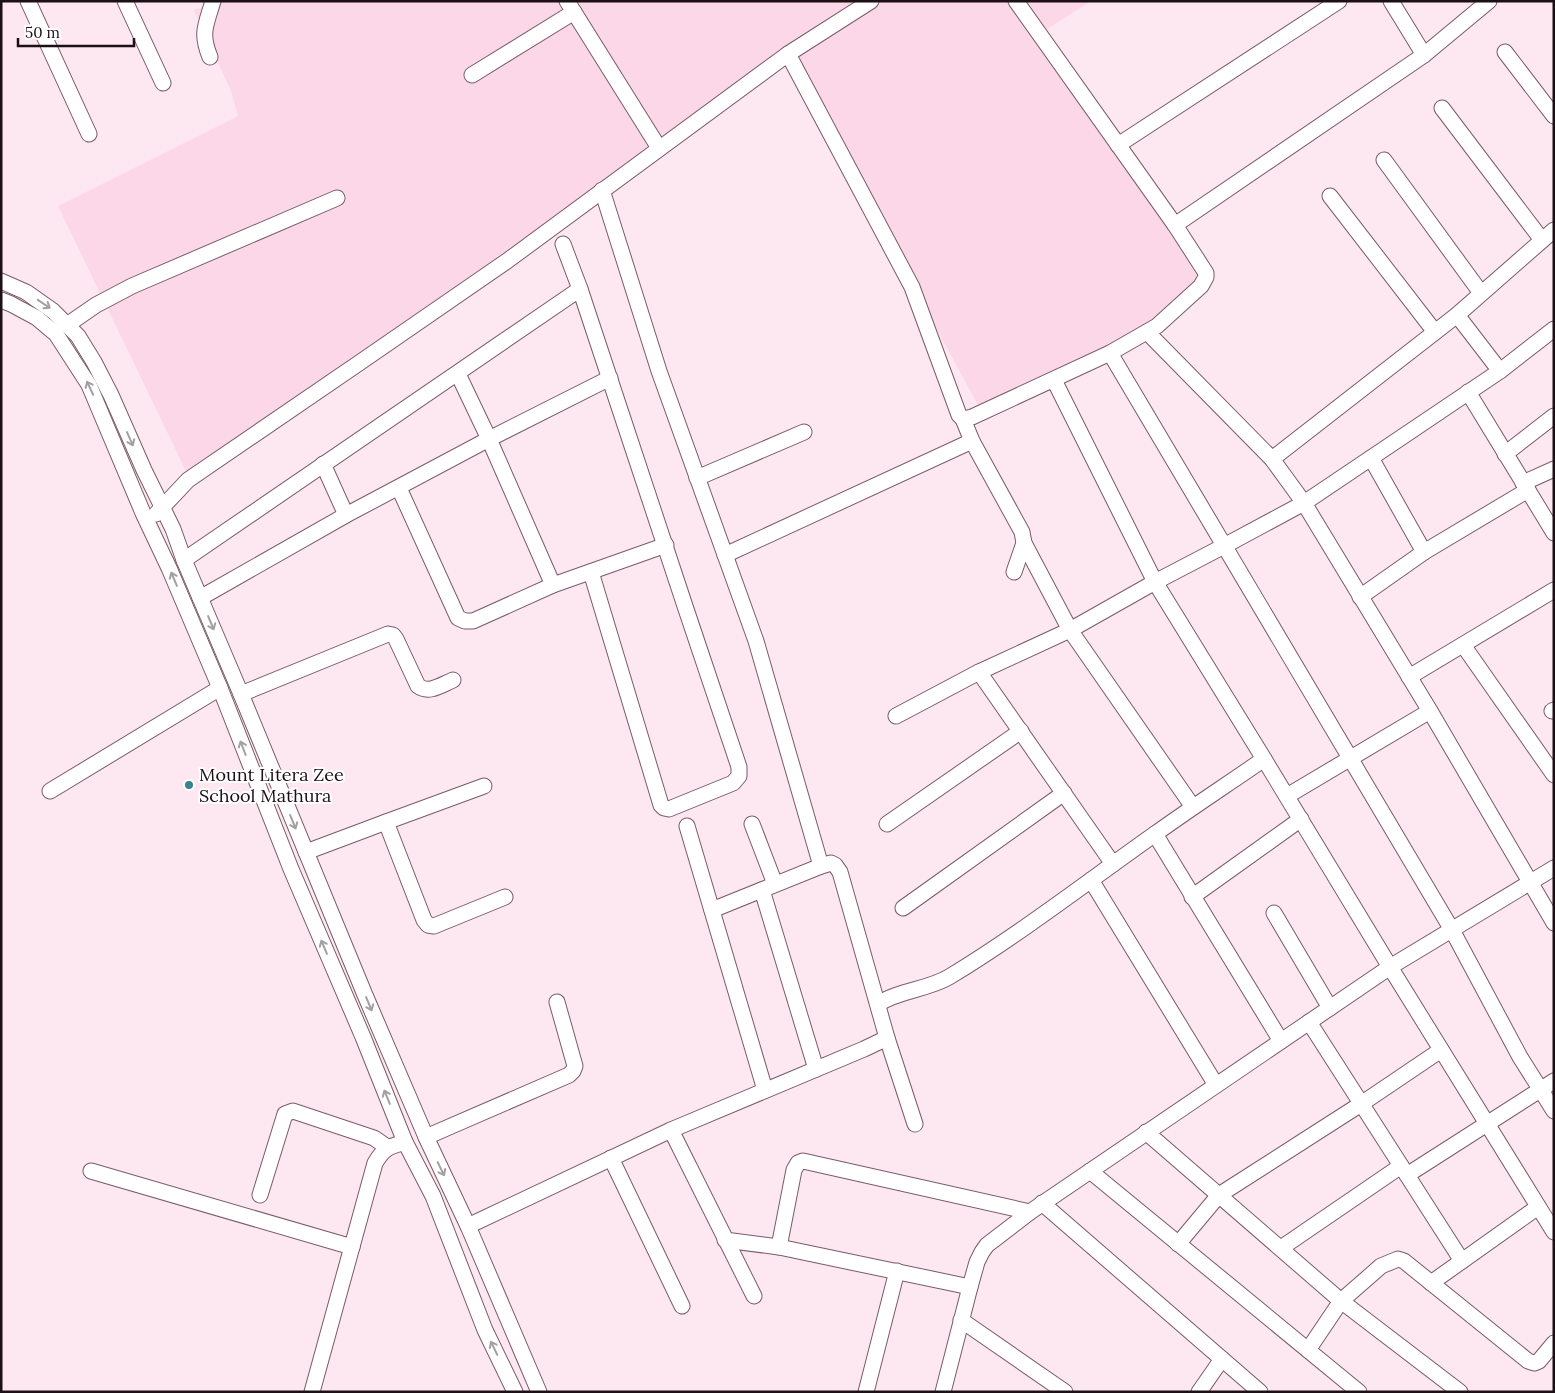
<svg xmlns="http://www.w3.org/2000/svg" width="1555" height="1393" viewBox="0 0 1555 1393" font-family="Lora,serif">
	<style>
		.built { fill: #fcd7e7 }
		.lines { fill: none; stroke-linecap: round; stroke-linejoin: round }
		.minor-casing { stroke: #7a5b69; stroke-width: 17 }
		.minor { stroke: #fff; stroke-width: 15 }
		.oneway { stroke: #a49fa1 }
		.poi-dot { fill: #3c818e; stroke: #fff; stroke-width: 2 }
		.labels { text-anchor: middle; stroke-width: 4; stroke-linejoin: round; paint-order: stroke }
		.poi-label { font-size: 18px; fill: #1c0f15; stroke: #fff; text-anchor: start }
	</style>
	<rect width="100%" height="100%" fill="#fde7f0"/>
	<!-- built -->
	<polygon class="built" points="217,1 1091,1 1035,37 1202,276 1143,329 978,405 790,59 187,473 58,206 238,116 231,91 194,10 219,4"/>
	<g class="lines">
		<!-- minor casing -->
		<g class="minor-casing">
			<g id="minor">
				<polyline points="28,1 89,134"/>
				<polyline points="125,1 163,83"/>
				<polyline points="567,1 659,148"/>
				<polyline points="1391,1 1424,55"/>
				<polyline points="1505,52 1554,116"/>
				<polyline points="788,54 912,287 959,415 963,419 972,441 1022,532 1024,543 1014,572"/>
				<path d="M 210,57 C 200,33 206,25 213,1"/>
				<polyline points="472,75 574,12"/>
				<polyline points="1442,108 1542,240"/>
				<polyline points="1118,145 1339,1"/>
				<polyline points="1384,160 1481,293"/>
				<polyline points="602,190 659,371 756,641 821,866"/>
				<polyline points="1330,196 1435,332"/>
				<polyline points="1175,225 1424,55 1489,1"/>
				<polyline points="563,244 580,289"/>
				<polyline points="1,281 26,292 53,311 78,336 94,362 111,395 144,470 173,529 184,560 241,694 365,995 426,1137 468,1226 539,1392"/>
				<polyline points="1,300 11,304 37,318 56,334 89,385 143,513 169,568 220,688 291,869 363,1037 405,1142 433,1196 485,1330 515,1392"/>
				<polyline points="1457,315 1500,371"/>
				<polyline points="67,325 96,305 132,286 337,198"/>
				<polyline points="1147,332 1272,459 1304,503 1430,711 1554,923"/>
				<polyline points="1110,353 1452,930 1520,1057 1554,1111"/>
				<polyline points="458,374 489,439 553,585"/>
				<polyline points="1054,380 1155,582 1264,759 1390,967 1554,1232"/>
				<polyline points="1468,392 1554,533"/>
				<polyline points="963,419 972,417 1110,353 1157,326 1201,286 1206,277 1206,273 1175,225 1016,1"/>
				<polyline points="1505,454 1554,416"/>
				<polyline points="1371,458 1424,552"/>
				<polyline points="1272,459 1457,315 1554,230"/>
				<polyline points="323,464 346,515"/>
				<polyline points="697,478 804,432"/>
				<polyline points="1523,483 1554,469"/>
				<polyline points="399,488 458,618 465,621 473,621 553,585 666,545"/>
				<polyline points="156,514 188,480 362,361 507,261 788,54 871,1"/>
				<polyline points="1024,543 1070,630 1193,807"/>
				<polyline points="725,555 972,441"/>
				<path d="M 184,560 L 580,289 C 633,448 685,608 739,767 L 739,776 L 733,783 L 669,809 L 664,808 L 661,805 L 591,572"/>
				<polyline points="1360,597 1424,552 1528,490"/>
				<polyline points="200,598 346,515 489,439 610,378"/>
				<polyline points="1463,645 1554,775"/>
				<polyline points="979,672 1113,864"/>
				<polyline points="1409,677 1554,590"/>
				<path d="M 241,694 L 388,634 L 393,635 L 396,639 L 418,686 C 429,694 441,685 453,680"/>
				<polyline points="1552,711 1554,710"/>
				<polyline points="896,716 979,672 1070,630 1155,582 1224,546 1304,503 1500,371 1554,329"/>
				<polyline points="50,791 220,688"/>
				<polyline points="1287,796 1430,711"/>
				<polyline points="386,822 424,920 428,925 434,926 505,897"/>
				<polyline points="752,824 775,884"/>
				<polyline points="887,824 1021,731"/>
				<polyline points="687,826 765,1090"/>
				<polyline points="1155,834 1281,1041"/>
				<polyline points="306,852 386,822 484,786"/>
				<polyline points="1091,880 1216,1085"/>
				<polyline points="762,890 816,1069"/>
				<polyline points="1192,897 1301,819"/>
				<polyline points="903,908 1064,793"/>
				<polyline points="712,910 821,866 831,863 835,865 840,872 887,1038"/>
				<polyline points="1274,913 1330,1008"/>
				<path d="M 878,1004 C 899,990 927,990 949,977 C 1020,934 1087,882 1155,834 C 1191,808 1228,784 1264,759"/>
				<polyline points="1309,1022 1462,1261"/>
				<polyline points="671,1130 754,1296"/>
				<polyline points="1146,1132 1341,1301 1460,1392"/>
				<polyline points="426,1137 569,1075 573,1071 575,1066 557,1002"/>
				<polyline points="611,1158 682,1306"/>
				<polyline points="91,1171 352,1247"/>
				<polyline points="1090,1171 1359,1392"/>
				<polyline points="1407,1175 1554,1081"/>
				<polyline points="260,1195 285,1114 293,1111 374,1138 387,1147"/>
				<polyline points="1042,1203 1260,1392"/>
				<polyline points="468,1226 671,1130 864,1049 887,1038 915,1124"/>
				<polyline points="725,1240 779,1247 970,1287"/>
				<polyline points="1178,1244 1219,1195 1361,1104 1441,1050"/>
				<polyline points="779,1247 794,1170 798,1163 803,1161 1030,1212"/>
				<polyline points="1281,1248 1401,1166"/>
				<polyline points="1431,1283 1538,1207"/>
				<polyline points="961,1320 1065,1392"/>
				<polyline points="1308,1350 1341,1301 1381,1266 1398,1259 1404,1261 1528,1361 1534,1363 1539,1361 1554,1343"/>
				<path d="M 312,1392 L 375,1163 C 384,1148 388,1147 405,1142"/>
				<polyline points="866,1392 897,1271"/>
				<polyline points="943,1392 970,1287 977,1262 982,1252 987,1245 1030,1212 1390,967 1554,868"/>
				<polyline points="1199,1392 1222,1359"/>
			</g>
		</g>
		<!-- minor -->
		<use href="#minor" class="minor"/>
	</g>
	<!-- one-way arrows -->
	<defs><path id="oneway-shaft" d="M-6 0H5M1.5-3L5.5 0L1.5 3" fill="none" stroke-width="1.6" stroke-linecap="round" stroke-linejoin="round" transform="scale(1.25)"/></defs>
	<g class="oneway">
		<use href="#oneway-shaft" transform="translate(44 304) rotate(34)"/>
		<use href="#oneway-shaft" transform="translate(90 388) rotate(-115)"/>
		<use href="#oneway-shaft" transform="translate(130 439) rotate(66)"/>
		<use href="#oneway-shaft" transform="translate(174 579) rotate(-113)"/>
		<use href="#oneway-shaft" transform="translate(211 623) rotate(67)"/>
		<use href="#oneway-shaft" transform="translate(243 748) rotate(-111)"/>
		<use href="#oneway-shaft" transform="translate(293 822) rotate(68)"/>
		<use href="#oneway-shaft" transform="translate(324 947) rotate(-113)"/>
		<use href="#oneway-shaft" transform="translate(369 1004) rotate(67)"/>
		<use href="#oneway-shaft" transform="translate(387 1097) rotate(-112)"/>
		<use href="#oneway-shaft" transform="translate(441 1169) rotate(64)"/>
		<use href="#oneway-shaft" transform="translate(494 1348) rotate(-116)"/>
	</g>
	<!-- markers -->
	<circle class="poi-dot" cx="189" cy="785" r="5"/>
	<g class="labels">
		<!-- poi labels -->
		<g class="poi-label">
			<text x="199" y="781">Mount Litera Zee<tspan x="199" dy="21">School Mathura</tspan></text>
		</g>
	</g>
	<!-- border -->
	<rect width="1555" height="1393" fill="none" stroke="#1c0f15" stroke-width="5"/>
	<!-- scale -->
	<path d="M18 38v8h116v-8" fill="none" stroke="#1c0f15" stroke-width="2.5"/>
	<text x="25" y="38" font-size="15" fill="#1c0f15" stroke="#ffffff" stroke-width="4" paint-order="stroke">50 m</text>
</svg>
